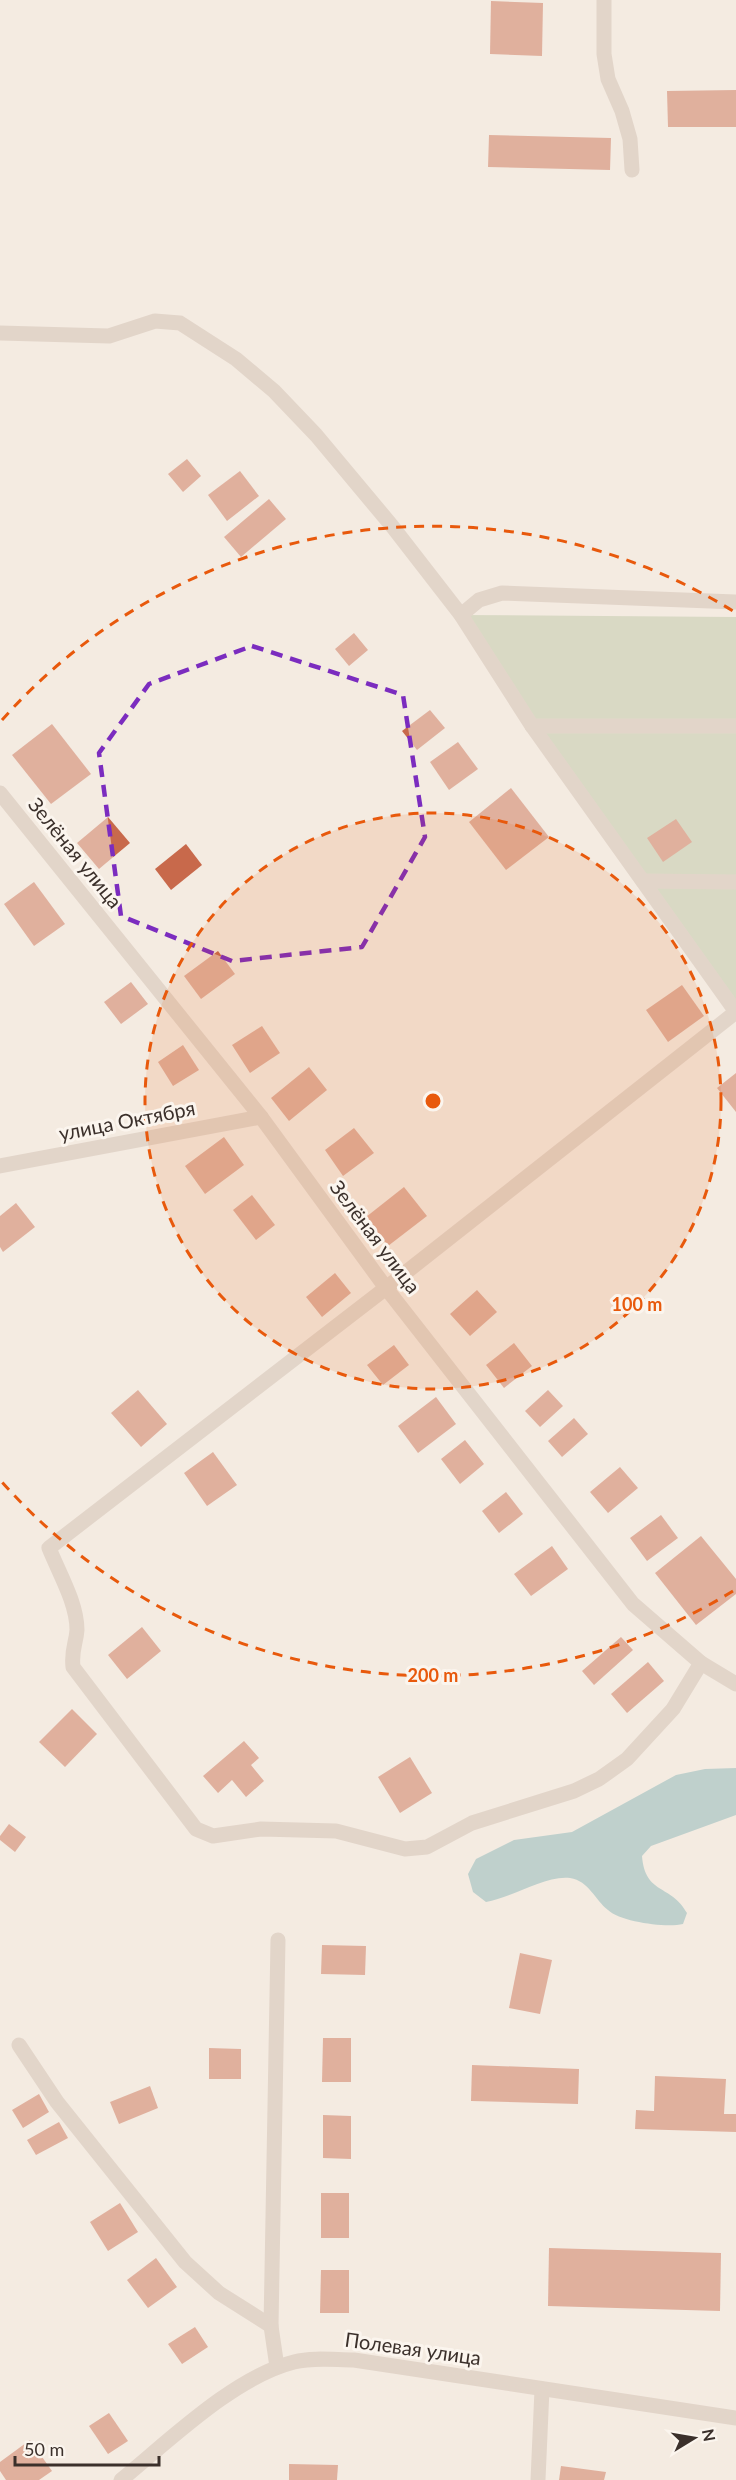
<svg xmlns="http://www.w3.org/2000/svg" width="736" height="2480" viewBox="0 0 736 2480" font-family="Lato,sans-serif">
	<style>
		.green { fill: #b8c4a0 }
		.water { fill: #7fb0b2 }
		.building { fill: #c8694b }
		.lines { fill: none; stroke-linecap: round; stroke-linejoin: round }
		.minor { stroke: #cdbbac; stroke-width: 15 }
		.marked { fill: none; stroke: #7b2cbf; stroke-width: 4.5; stroke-dasharray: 12 8; stroke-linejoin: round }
		.ring { fill: none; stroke: #e8590c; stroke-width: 3; stroke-dasharray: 10 8 }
		.labels { text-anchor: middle; stroke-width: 6; stroke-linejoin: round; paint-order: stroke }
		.street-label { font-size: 20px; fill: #3b302b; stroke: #fbf5ee }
		.centre { fill: #e8590c; stroke: #fbf5ee; stroke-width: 3 }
		.ring-label { font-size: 18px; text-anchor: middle; font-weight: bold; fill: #e8590c; stroke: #fbf5ee; stroke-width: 6; stroke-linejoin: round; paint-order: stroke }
	</style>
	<rect width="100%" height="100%" fill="#f4ebe1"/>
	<!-- green -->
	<polygon class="green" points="461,615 736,617 736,1012"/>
	<!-- water -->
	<path class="water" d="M 736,1768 L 736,1815 L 651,1846 L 642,1856 C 645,1895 671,1884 687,1913 L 683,1924 C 666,1928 621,1922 608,1910 C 595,1900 589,1881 570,1878 C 545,1875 512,1898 486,1902 L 473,1892 L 468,1874 L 476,1859 L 514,1840 L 572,1832 L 676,1775 L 705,1769 Z"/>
	<!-- building -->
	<g class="building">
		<polygon points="491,1 543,3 542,56 490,54"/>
		<polygon points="736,90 736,127 668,127 667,91"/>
		<polygon points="489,135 611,138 610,170 488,167"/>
		<polygon points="187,459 201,476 183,492 168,474"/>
		<polygon points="240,471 259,496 227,521 208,495"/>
		<polygon points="269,499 286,519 241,557 224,537"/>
		<polygon points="354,633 368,650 349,666 335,649"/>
		<polygon points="430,710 445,728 417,750 402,731"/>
		<polygon points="52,724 91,774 51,804 12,755"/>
		<polygon points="458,742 478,769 449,790 430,762"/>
		<polygon points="511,788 549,837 506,870 469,822"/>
		<polygon points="108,817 130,843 99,869 77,843"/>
		<polygon points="676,819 692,842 663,862 647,838"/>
		<polygon points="186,844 202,865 171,890 155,869"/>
		<polygon points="34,882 65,924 34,946 4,904"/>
		<polygon points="218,951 235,974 201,999 184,976"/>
		<polygon points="131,982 148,1004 121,1024 104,1002"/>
		<polygon points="682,985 704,1016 668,1042 646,1010"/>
		<polygon points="262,1026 280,1053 250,1073 232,1045"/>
		<polygon points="183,1045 199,1070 173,1086 158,1062"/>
		<polygon points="309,1067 327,1090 289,1121 271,1098"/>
		<polygon points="736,1073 736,1112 717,1088"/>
		<polygon points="354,1128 374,1153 343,1176 325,1150"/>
		<polygon points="224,1137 244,1165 205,1194 185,1166"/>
		<polygon points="404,1187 427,1216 388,1246 366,1217"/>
		<polygon points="252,1195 275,1225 256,1240 233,1210"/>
		<polygon points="16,1203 35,1227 3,1252 0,1247 0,1216"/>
		<polygon points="335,1273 351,1293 322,1317 306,1297"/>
		<polygon points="477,1290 497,1312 470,1336 450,1314"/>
		<polygon points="514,1343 532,1366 504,1388 486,1365"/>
		<polygon points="394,1345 409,1365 383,1385 367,1365"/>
		<polygon points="138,1390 167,1424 141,1447 111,1413"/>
		<polygon points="548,1390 563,1406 540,1427 525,1411"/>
		<polygon points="436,1397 456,1424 418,1453 398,1426"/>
		<polygon points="574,1418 588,1434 562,1457 548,1441"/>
		<polygon points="465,1440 484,1464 460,1484 441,1459"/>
		<polygon points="213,1452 237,1485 207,1506 184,1473"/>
		<polygon points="620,1467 638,1488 608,1513 590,1492"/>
		<polygon points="506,1492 523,1514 499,1533 482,1511"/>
		<polygon points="661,1515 678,1538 647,1561 630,1538"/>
		<polygon points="701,1536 736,1579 736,1594 696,1625 655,1573"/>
		<polygon points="552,1546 568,1569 531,1596 514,1574"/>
		<polygon points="142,1627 161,1651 127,1679 108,1655"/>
		<polygon points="621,1637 633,1650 594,1685 582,1671"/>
		<polygon points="648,1662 664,1681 627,1713 611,1694"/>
		<polygon points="72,1709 97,1734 65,1767 39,1742"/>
		<polygon points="244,1741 259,1758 251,1765 264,1781 246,1797 232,1780 218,1793 203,1776"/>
		<polygon points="410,1757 432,1793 400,1813 378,1777"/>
		<polygon points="9,1824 26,1837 15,1852 0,1840 0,1836"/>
		<polygon points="322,1945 366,1946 365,1975 321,1974"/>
		<polygon points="520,1953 552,1960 540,2014 509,2008"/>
		<polygon points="323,2038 351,2038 351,2082 322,2082"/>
		<polygon points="209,2048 241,2049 241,2079 209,2079"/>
		<polygon points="472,2065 579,2069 578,2104 471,2101"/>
		<polygon points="655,2076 726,2079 724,2114 736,2114 736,2132 635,2129 636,2110 654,2111"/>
		<polygon points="150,2086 158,2108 119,2124 110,2102"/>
		<polygon points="39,2094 49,2112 23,2128 12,2110"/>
		<polygon points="323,2115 351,2116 351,2159 323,2158"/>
		<polygon points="59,2122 68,2138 36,2155 27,2140"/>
		<rect x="321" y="2193" width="28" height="45"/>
		<polygon points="120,2203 138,2232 108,2251 90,2222"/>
		<polygon points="549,2248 721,2253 720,2311 548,2306"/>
		<polygon points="156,2258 177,2287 148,2308 127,2280"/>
		<polygon points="321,2270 349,2270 349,2313 320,2313"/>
		<polygon points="195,2327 208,2347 182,2364 168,2344"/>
		<polygon points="109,2413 128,2441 108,2454 89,2426"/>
		<polygon points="30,2440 52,2471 39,2480 6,2480 0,2471 0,2462"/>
		<polygon points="289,2464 338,2465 337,2480 289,2480"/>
		<polygon points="561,2466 606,2472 604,2480 559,2480"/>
	</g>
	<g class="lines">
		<!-- minor -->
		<g class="minor">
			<polyline points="604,0 604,54 608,79 622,111 630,139 632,170"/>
			<polyline points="0,333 109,336 155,321 180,323 236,359 274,391 316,435 392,526 461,615 532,726 736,1012"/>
			<polyline points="461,615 479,600 502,593 736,602"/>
			<polyline points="532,726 736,726"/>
			<polyline points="0,793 261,1117 386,1288 633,1604 701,1663 736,1684"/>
			<polyline points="643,881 736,882"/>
			<polyline points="0,1166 261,1117"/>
			<path d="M 701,1663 L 673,1709 L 627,1759 L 599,1779 L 574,1791 L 472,1823 L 427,1847 L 405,1849 L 336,1831 L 261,1829 L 213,1836 L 196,1829 L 73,1667 C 71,1650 76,1644 77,1630 C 77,1603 59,1573 49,1548 L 386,1288 L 736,1012"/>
			<polyline points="19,2045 57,2102 185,2262 219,2293 271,2326"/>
			<polyline points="277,2367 271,2326 278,1940"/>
			<path d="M 121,2480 C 169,2441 234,2377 294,2362 C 313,2357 335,2360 354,2360 L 736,2418"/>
			<polyline points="538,2480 542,2389"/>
		</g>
	</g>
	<!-- marked area -->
	<path d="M0 0H736V2480H0ZM 252,646 L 403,695 L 425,837 L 362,947 L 232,961 L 121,916 L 99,753 L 149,684 Z" fill="#f4ebe1" fill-opacity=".55" fill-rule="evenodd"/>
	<path class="marked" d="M 252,646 L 403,695 L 425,837 L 362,947 L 232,961 L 121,916 L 99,753 L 149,684 Z"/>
	<!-- distance rings -->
	<circle cx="433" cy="1101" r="288" fill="#e8590c" fill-opacity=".12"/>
	<g class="ring">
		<circle cx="433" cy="1101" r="288"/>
		<path d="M733 1591A575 575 0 0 1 2 1482M2 720A575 575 0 0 1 733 611"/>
	</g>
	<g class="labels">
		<!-- street labels -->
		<g class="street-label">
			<text transform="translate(75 853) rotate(51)" y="7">Зелёная улица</text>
			<text transform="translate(127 1121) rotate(-11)" y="7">улица Октября</text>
			<text transform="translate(375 1237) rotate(53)" y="7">Зелёная улица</text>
			<text transform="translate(413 2349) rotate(8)" y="7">Полевая улица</text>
		</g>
	</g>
	<circle cx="433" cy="1101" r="9" class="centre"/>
	<g class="ring-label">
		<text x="637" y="1311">100 m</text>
		<text x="433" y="1682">200 m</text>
	</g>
	<!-- north arrow -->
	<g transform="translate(694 2438) rotate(79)" stroke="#fbf5ee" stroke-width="4.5" paint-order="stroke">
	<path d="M0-4.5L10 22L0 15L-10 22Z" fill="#3b302b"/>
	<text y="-9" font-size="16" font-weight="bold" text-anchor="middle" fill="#3b302b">N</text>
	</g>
	<!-- scale -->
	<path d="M15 2456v9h144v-9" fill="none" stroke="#3b302b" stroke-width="3"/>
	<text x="24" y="2456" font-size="18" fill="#3b302b" stroke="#fbf5ee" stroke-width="4.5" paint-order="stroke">50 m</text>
</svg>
